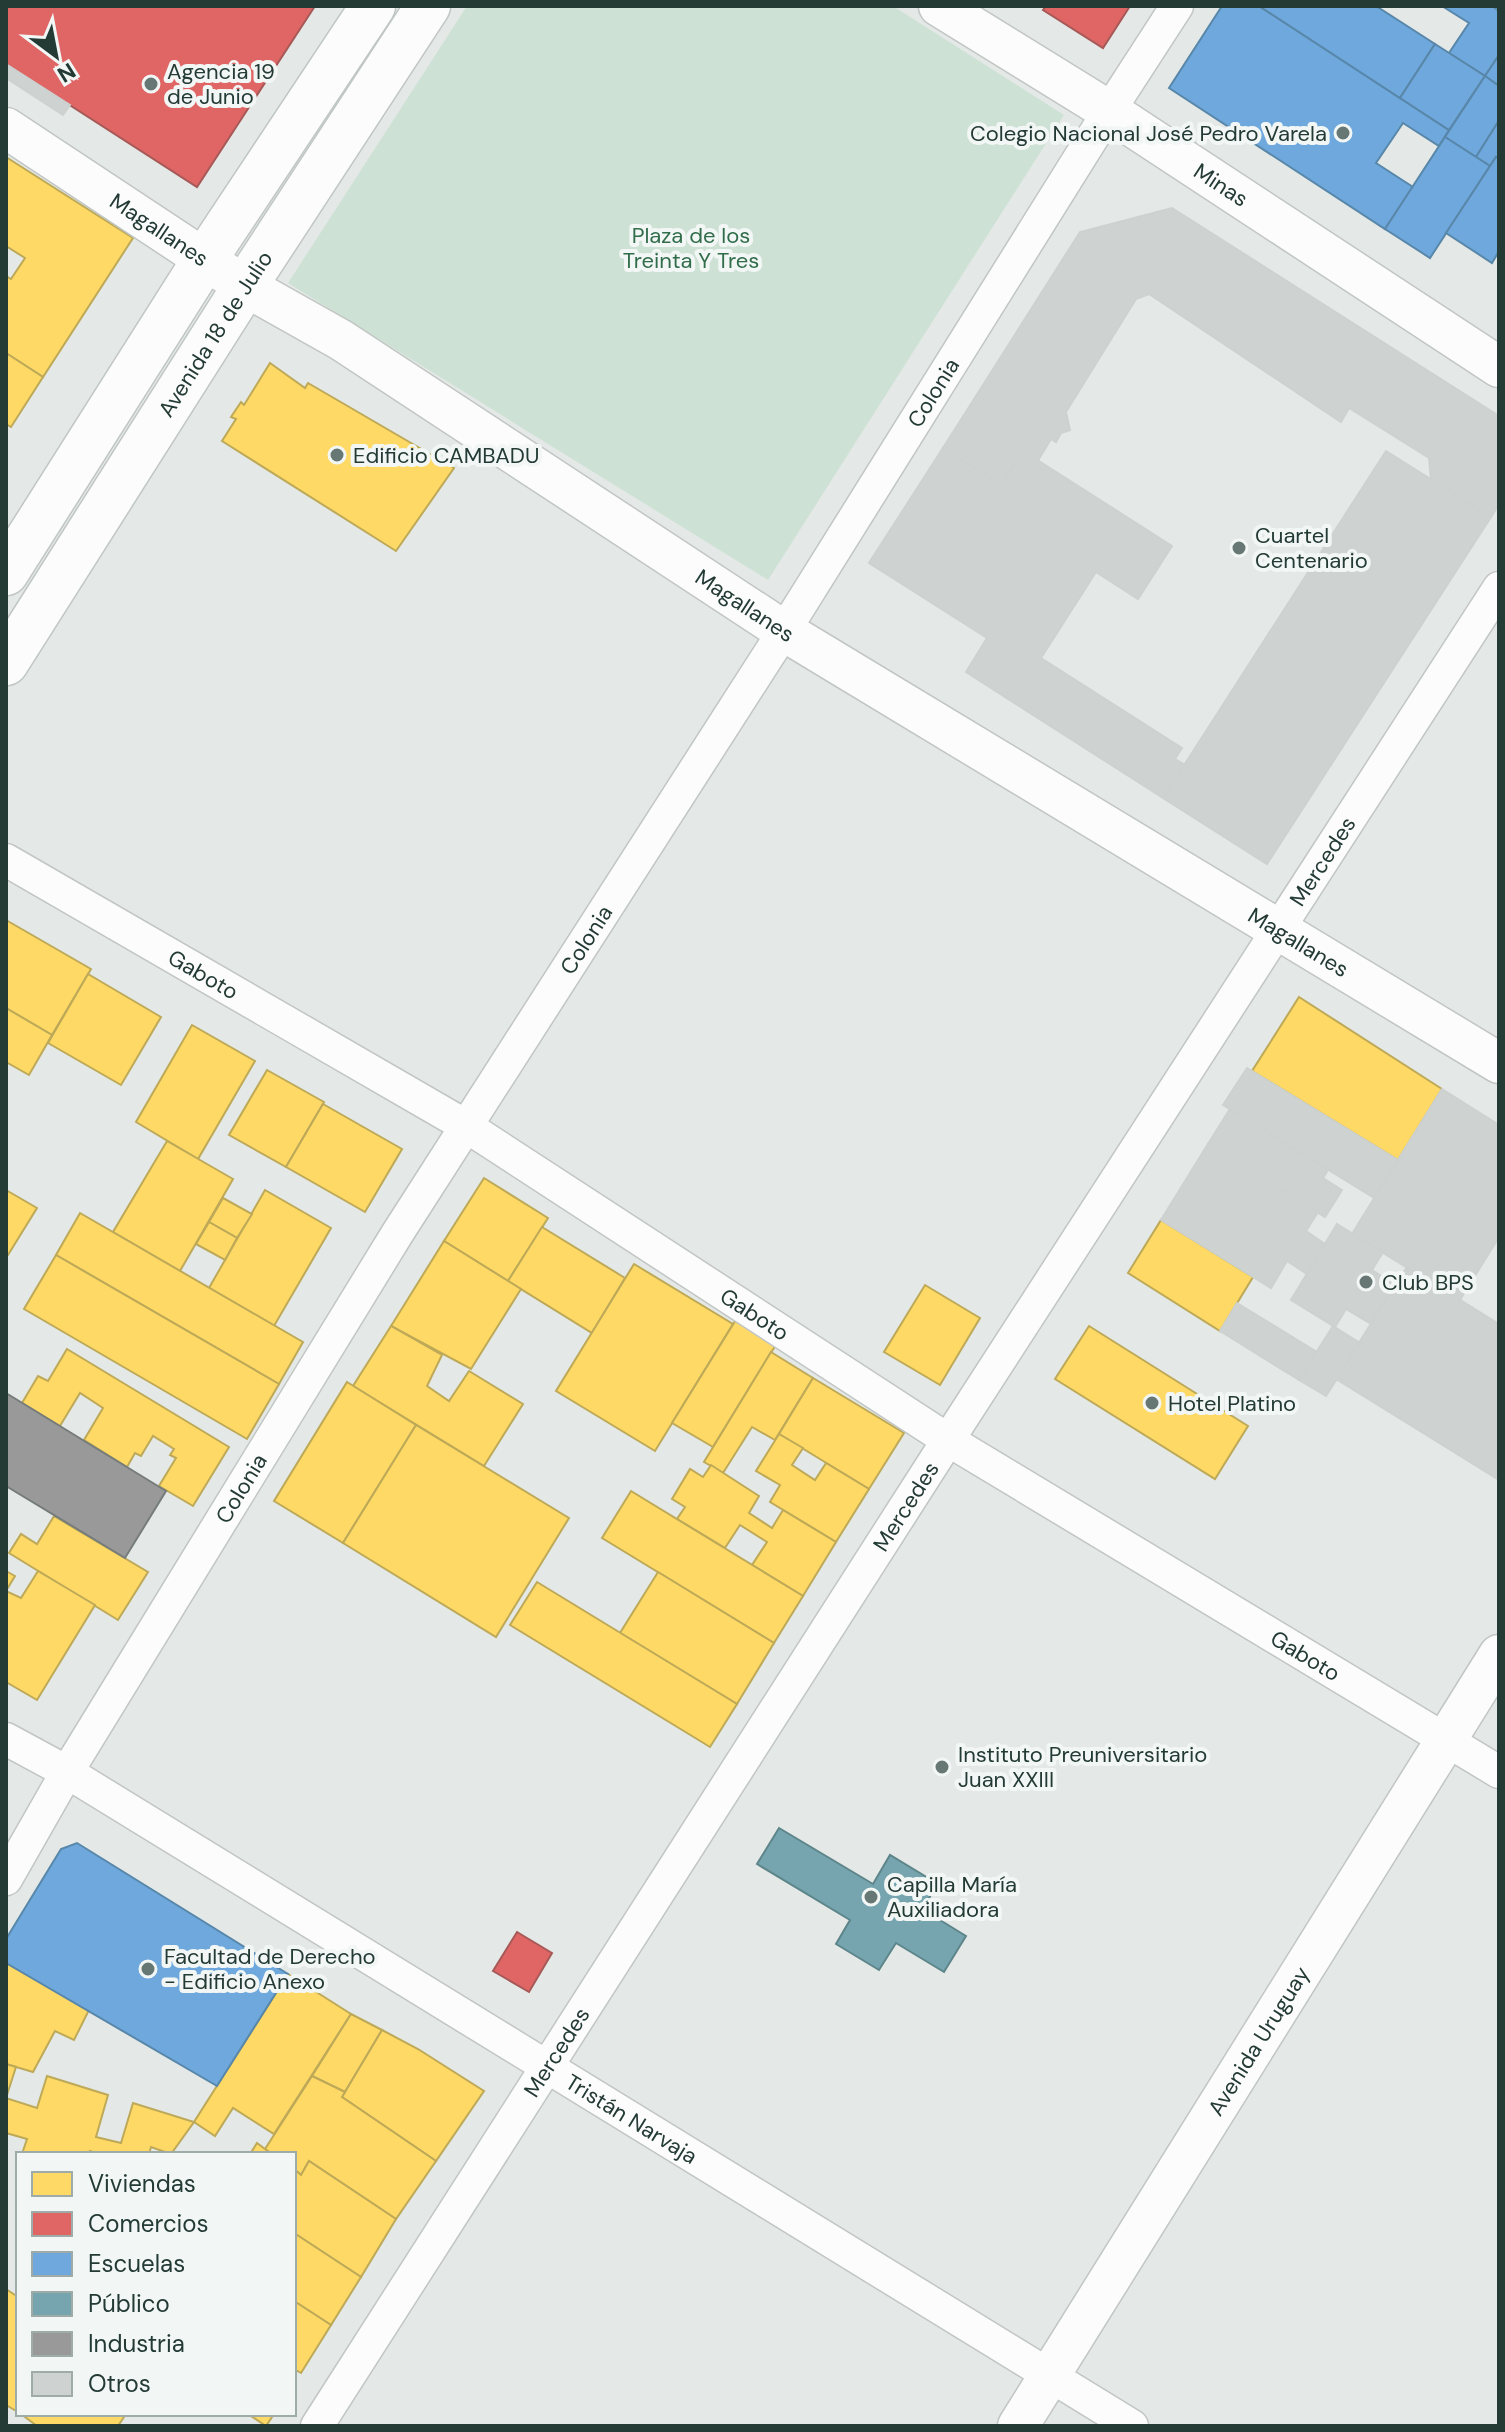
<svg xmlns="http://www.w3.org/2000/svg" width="1505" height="2432" viewBox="0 0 1505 2432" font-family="'DM Sans',sans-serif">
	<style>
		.green { fill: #cee1d5 }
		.homes { fill: #ffd966; stroke: #bda957; stroke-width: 2 }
		.shops { fill: #e06666; stroke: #a75957; stroke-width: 2 }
		.schools { fill: #6fa8dc; stroke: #5887aa; stroke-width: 2 }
		.public { fill: #76a5af; stroke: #5d858a; stroke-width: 2 }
		.industry { fill: #999; stroke: #767c7b; stroke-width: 2 }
		.building { fill: #ced2d1; stroke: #cdd2d0; stroke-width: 2 }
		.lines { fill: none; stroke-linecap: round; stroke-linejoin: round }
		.minor-casing { stroke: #c1c6c4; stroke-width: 35 }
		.tertiary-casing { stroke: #c1c6c4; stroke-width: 43 }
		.secondary-casing { stroke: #c0c6c4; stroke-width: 47 }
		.minor { stroke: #fbfcfb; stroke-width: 32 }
		.tertiary { stroke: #fbfcfb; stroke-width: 40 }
		.secondary { stroke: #fbfcfb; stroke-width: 44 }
		.poi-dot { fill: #677773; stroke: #f2f7f5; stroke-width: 3 }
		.labels { text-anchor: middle; stroke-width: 8; stroke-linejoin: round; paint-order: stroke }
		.poi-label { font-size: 22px; fill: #233a35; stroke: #f2f7f5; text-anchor: start }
		.street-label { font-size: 22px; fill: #233a35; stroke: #f2f7f5 }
		.park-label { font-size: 22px; fill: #316d4b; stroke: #f2f7f5 }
	</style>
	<rect width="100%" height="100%" fill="#e4e9e7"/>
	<!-- green -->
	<polygon class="green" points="467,6 893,6 1064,115 768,580 288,283"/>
	<!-- homes -->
	<g class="homes">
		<polygon points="6,157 133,238 43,377 6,353 6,276 11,279 25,258 6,246"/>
		<polygon points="6,353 43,377 11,427 6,424"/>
		<polygon points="270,363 305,388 308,383 454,468 396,551 222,441 236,419 231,417 241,402 244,405"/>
		<polygon points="6,920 91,969 52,1035 6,1008"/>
		<polygon points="88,974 161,1017 121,1085 48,1043"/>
		<polygon points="1299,997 1442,1089 1398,1160 1252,1071"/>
		<polygon points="6,1008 52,1035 29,1075 6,1062"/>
		<polygon points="192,1025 255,1061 198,1159 136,1122"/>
		<polygon points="267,1070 324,1102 286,1167 229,1135"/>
		<polygon points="323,1104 402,1149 365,1212 286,1167"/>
		<polygon points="167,1141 233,1179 180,1271 113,1232"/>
		<polygon points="484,1178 548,1218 508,1281 444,1241"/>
		<polygon points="6,1190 37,1208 8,1255 6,1254"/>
		<polygon points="265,1190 331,1228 274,1326 209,1288"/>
		<polygon points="223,1198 252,1214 237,1238 209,1222"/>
		<polygon points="80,1213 303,1342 279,1384 56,1255"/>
		<polygon points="1161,1220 1253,1277 1220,1331 1128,1273"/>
		<polygon points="209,1222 237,1238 225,1260 196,1244"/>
		<polygon points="542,1227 625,1278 592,1333 508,1281"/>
		<polygon points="444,1241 521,1289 471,1369 391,1326"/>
		<polygon points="56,1255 279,1384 247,1439 24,1309"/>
		<polygon points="634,1264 733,1324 655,1451 556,1391"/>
		<polygon points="925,1285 980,1318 940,1385 884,1352"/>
		<polygon points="737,1318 777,1343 713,1447 672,1423"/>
		<polygon points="391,1326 442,1355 427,1386 449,1401 469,1371 523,1404 484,1466 353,1386"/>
		<polygon points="1089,1326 1248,1426 1215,1479 1055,1379"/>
		<polygon points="67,1349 229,1447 193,1506 159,1486 176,1458 170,1455 174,1449 153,1436 141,1456 135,1453 127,1467 84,1440 103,1408 80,1393 60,1426 22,1403 38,1376 48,1381"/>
		<polygon points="771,1352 813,1378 775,1440 752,1427 723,1473 704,1462"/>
		<polygon points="813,1378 904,1433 869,1489 779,1434"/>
		<polygon points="347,1382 416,1425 343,1543 274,1501"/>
		<polygon points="416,1425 569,1518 496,1637 343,1543"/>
		<polygon points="779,1434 803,1448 792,1465 815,1480 826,1463 869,1489 836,1542 770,1502 780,1485 756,1471"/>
		<polygon points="711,1465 759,1496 749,1513 772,1528 783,1510 836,1542 803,1596 752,1565 767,1542 740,1525 725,1548 677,1519 685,1507 672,1499 690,1469 703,1477"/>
		<polygon points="631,1491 803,1596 774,1643 602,1538"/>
		<polygon points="54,1516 148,1572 118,1620 9,1553 21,1534 37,1544"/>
		<polygon points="6,1571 15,1576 6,1591"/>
		<polygon points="38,1571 95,1605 37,1700 6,1682 6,1591 21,1598"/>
		<polygon points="658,1572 774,1643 737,1704 620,1633"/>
		<polygon points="537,1582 737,1704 710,1747 510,1625"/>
		<polygon points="6,1963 89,2010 74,2040 55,2031 33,2072 6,2064"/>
		<polygon points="288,1974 351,2014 274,2134 233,2108 215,2136 194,2122"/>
		<polygon points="351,2014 382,2030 345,2092 312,2076"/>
		<polygon points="382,2030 418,2049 484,2091 436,2161 342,2097"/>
		<polygon points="6,2064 16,2067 6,2098"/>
		<polygon points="47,2076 108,2095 96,2137 121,2143 133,2103 194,2122 171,2154 151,2147 149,2154 100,2154 90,2151 90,2154 22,2154 27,2139 6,2133 6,2098 37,2108"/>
		<polygon points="312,2076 345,2092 342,2097 436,2161 396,2219 309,2161 301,2175 294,2169 294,2154 272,2154 265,2149"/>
		<polygon points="257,2143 265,2149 272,2154 250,2154"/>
		<polygon points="309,2161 396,2219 361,2277 294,2233 294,2169 301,2175"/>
		<polygon points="294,2233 361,2277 331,2325 294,2301"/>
		<polygon points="6,2289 18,2297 18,2412 6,2405"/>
		<polygon points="294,2301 331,2325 301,2373 294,2369"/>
		<polygon points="21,2414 126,2414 118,2426 37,2426"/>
		<polygon points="248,2414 274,2414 266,2426"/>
	</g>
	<!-- shops -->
	<g class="shops">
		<polygon points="6,6 315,6 197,187 6,64"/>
		<polygon points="1046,6 1130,6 1103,48 1043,10"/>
		<polygon points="517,1932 552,1953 529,1992 493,1971"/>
	</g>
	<!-- schools -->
	<g class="schools">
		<polygon points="1222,6 1259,6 1449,130 1439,146 1403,123 1376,163 1413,187 1385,229 1169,88"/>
		<polygon points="1259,6 1376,6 1435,44 1400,98"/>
		<polygon points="1442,6 1492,6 1499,11 1499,55 1485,76 1449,53 1469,23"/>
		<polygon points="1435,44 1485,76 1449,130 1400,98"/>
		<polygon points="1499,55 1499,86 1485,76"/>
		<polygon points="1485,76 1499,86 1499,121 1476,157 1445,137"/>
		<polygon points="1498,122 1499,159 1496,157 1490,166 1476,157"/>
		<polygon points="1445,137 1490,166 1430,258 1385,229"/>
		<polygon points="1496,157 1499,159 1499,251 1492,263 1446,233"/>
		<polygon points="77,1843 288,1974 217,2086 6,1963 6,1939 61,1849"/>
	</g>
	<!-- public -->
	<polygon class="public" points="779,1828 873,1884 890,1855 938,1884 922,1909 966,1936 944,1972 896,1943 879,1970 836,1944 850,1920 757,1864"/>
	<!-- industry -->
	<polygon class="industry" points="6,1393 166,1491 125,1558 6,1486"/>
	<!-- building -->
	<g class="building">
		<polygon points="6,64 70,105 63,115 6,78"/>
		<polygon points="1172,208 1499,416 1499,504 1491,517 1431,480 1429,458 1349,408 1341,422 1149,294 1136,299 1066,412 1070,430 1061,433 1056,442 1051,439 1031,472 1016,462 1001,485 943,448 1080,232"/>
		<polygon points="943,448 1001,485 1016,462 1031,472 1039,461 1172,546 1138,599 1096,572 1041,658 1182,748 1175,759 1185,765 1163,798 966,672 987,638 869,563"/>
		<polygon points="1386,451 1491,517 1267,864 1163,798"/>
		<polygon points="1247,1068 1398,1160 1374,1198 1223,1105"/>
		<polygon points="1442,1089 1499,1125 1499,1237 1460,1300 1352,1234"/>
		<polygon points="1230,1109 1328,1170 1323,1178 1342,1190 1325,1217 1208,1144"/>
		<polygon points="1208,1144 1318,1212 1306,1231 1325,1244 1307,1274 1287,1261 1271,1288 1161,1220"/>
		<polygon points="1337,1224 1383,1252 1372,1270 1395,1285 1371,1324 1346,1309 1335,1327 1291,1300"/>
		<polygon points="1407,1267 1499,1324 1499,1480 1336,1379"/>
		<polygon points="1237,1303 1317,1352 1299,1380 1220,1331"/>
		<polygon points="1333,1326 1360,1343 1326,1396 1299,1380"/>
	</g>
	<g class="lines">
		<!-- minor casing -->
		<g class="minor-casing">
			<g id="minor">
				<path id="s1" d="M 6,860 L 466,1126 L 948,1440 L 1499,1772"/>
				<path id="s2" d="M 6,1739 L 67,1772 L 1132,2426"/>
				<path id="s3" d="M 6,1879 L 67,1772 L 397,1234 L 784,631 L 1109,111 L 1177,6"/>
				<path id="s4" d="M 317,2426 L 948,1440 L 1499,588"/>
			</g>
		</g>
		<!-- tertiary casing -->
		<g class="tertiary-casing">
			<g id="tertiary">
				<path id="s5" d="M 939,6 L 1109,111 L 1499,367"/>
				<path id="s6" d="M 6,128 L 245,286 L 341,340 L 784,631 L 1499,1063"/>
				<path id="s7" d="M 1018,2426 L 1499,1655"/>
			</g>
		</g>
		<!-- secondary casing -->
		<g class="secondary-casing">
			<g id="secondary">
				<polyline points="6,573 205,259 373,6"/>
				<path id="s8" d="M 6,663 L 245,286 L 428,6"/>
			</g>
		</g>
		<!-- minor -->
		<use href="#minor" class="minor"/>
		<!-- tertiary -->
		<use href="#tertiary" class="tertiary"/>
		<!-- secondary -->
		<use href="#secondary" class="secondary"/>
	</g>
	<!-- markers -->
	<g class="poi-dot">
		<circle cx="151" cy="84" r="8"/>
		<circle cx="1343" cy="133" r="8"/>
		<circle cx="337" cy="455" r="8"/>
		<circle cx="1239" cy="548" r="8"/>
		<circle cx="1366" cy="1282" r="8"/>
		<circle cx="1152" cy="1403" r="8"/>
		<circle cx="942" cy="1767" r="8"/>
		<circle cx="871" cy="1897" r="8"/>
		<circle cx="148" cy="1969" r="8"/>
	</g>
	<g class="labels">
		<!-- poi labels -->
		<g class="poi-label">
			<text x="167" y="79">Agencia 19<tspan x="167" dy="25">de Junio</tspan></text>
			<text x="1327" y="141" text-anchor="end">Colegio Nacional José Pedro Varela</text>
			<text x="353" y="463">Edificio CAMBADU</text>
			<text x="1255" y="543">Cuartel<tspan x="1255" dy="25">Centenario</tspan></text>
			<text x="1382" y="1290">Club BPS</text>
			<text x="1168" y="1411">Hotel Platino</text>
			<text x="958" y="1762">Instituto Preuniversitario<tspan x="958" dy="25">Juan XXIII</tspan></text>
			<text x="887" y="1892">Capilla María<tspan x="887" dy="25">Auxiliadora</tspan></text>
			<text x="164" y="1964">Facultad de Derecho<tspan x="164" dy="25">- Edificio Anexo</tspan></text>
		</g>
		<!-- street labels -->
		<g class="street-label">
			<text dy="8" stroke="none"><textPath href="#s5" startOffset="334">Minas</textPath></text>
			<text dy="8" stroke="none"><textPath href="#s6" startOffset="184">Magallanes</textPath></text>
			<text dy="8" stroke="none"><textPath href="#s8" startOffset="390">Avenida 18 de Julio</textPath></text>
			<text dy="8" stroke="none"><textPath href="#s3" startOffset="1752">Colonia</textPath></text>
			<text dy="8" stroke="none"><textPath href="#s6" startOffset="880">Magallanes</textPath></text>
			<text dy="8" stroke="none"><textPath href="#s4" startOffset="1860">Mercedes</textPath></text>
			<text dy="8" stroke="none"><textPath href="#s3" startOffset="1104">Colonia</textPath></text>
			<text dy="8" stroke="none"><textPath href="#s6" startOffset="1528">Magallanes</textPath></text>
			<text dy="8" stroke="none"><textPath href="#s1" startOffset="228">Gaboto</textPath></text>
			<text dy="8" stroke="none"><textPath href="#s1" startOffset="876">Gaboto</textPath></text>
			<text dy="8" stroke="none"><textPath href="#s3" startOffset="456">Colonia</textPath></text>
			<text dy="8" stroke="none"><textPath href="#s4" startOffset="1092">Mercedes</textPath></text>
			<text dy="8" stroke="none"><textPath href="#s1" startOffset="1524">Gaboto</textPath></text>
			<text dy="8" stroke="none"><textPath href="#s7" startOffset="454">Avenida Uruguay</textPath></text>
			<text dy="8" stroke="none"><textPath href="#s4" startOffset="444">Mercedes</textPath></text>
			<text dy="8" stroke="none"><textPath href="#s2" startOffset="732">Tristán Narvaja</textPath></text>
		</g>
		<!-- park labels -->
		<g class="park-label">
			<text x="691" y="243">Plaza de los<tspan x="691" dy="25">Treinta Y Tres</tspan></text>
		</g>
	</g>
	<!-- border -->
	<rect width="1505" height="2432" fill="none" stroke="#233a35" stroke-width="16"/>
	<!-- legend -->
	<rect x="16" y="2152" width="280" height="264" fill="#f2f7f5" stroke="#9faba8" stroke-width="2"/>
	<rect x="32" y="2172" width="40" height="24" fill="#ffd966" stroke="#9faba8" stroke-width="2"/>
	<text x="88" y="2192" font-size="24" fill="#233a35">Viviendas</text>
	<rect x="32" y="2212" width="40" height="24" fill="#e06666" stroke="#9faba8" stroke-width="2"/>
	<text x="88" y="2232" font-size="24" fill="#233a35">Comercios</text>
	<rect x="32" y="2252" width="40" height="24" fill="#6fa8dc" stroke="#9faba8" stroke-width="2"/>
	<text x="88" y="2272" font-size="24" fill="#233a35">Escuelas</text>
	<rect x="32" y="2292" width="40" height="24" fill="#76a5af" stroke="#9faba8" stroke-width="2"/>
	<text x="88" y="2312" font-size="24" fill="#233a35">Público</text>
	<rect x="32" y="2332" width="40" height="24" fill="#999999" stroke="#9faba8" stroke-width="2"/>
	<text x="88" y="2352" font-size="24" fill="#233a35">Industria</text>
	<rect x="32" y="2372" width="40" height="24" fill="#ced2d1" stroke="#9faba8" stroke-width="2"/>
	<text x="88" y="2392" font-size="24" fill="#233a35">Otros</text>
	<!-- north arrow -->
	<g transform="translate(56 56) rotate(148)" stroke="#f2f7f5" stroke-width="6" paint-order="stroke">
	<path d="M0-6L14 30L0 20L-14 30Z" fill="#233a35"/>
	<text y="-12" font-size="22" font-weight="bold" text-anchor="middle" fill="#233a35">N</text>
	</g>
</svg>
